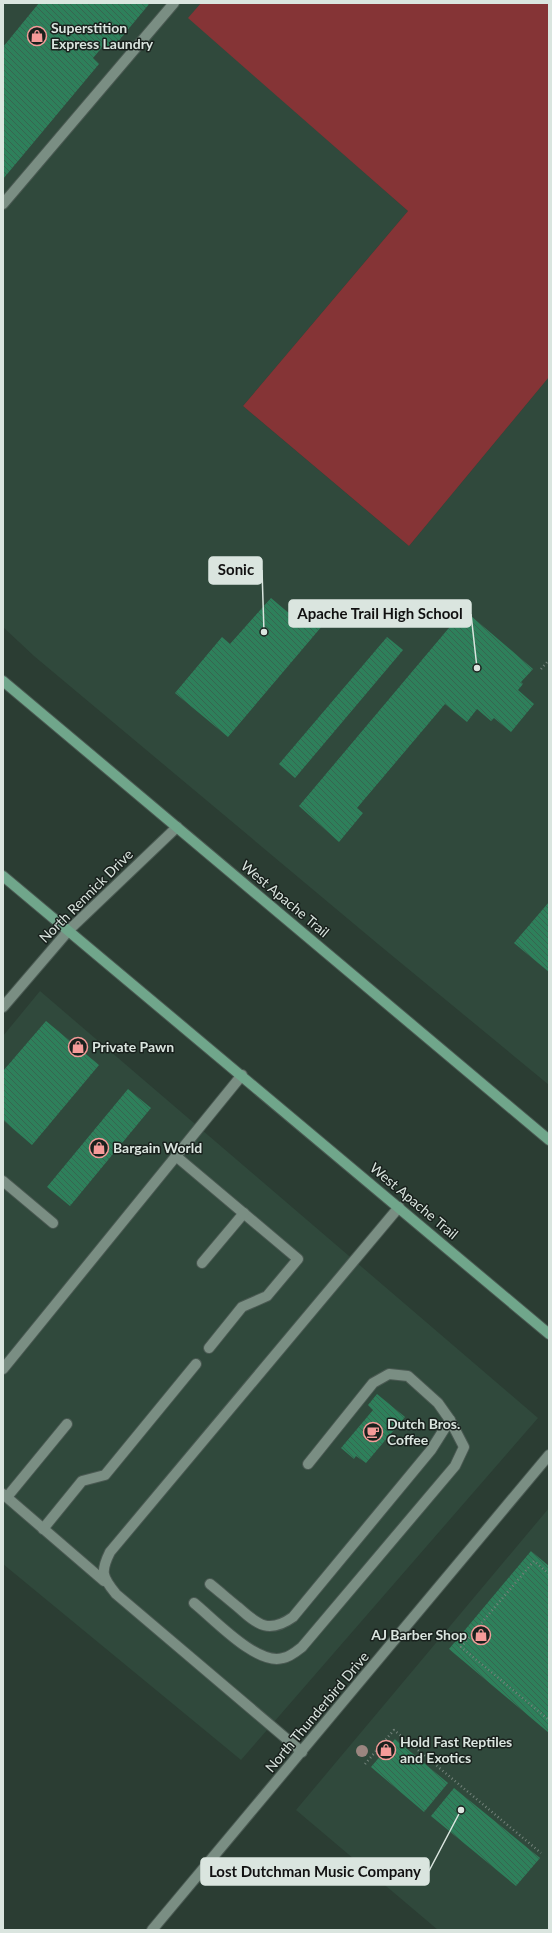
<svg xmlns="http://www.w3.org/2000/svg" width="552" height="1933" viewBox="0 0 552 1933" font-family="Lato,sans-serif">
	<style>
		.built { fill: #30493c }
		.grass { fill: #853436 }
		.building { fill: url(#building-back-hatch) }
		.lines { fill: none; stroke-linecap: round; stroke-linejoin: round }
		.lane-casing { stroke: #4a5952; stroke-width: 12 }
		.street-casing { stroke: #4a5952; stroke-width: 12 }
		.primary-casing { stroke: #4a5952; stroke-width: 12 }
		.path { stroke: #73827a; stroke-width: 2.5; stroke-dasharray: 1 3; stroke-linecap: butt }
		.lane { stroke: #7a8e83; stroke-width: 10 }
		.street { stroke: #7a8e83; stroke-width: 10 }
		.primary { stroke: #70a68b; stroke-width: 10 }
		.tree { fill: #9b8680 }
		.labels { text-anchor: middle; stroke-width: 3; stroke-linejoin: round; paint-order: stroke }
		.poi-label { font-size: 14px; font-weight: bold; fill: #dae5df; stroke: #19211d; text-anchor: start }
		.street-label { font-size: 14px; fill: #dae5df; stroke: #19211d }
		.leader { fill: none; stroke: #dae5df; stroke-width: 1.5 }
		.callout-dot { fill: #dae5df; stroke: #19211d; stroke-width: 1.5 }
		.callout { fill: #dae5df; stroke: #dae5df; stroke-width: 1.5 }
		.callout-label { font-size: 15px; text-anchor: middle; font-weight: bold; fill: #111 }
	</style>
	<defs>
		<pattern id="building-back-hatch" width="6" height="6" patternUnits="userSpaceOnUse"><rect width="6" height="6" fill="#2e805b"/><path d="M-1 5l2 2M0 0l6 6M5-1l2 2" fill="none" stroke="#376550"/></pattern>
	</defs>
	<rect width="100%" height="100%" fill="#2b3d33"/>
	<!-- built -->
	<g class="built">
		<polygon points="3,3 201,3 189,18 408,211 243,406 409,546 549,377 549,1085 378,944 34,656 3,627"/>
		<polygon points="40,991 538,1418 241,1760 3,1564 3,1036"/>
		<polygon points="549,1508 549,1930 438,1930 296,1810"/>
	</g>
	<!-- grass -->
	<polygon class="grass" points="201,3 549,3 549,377 409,546 243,406 408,211 188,18"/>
	<!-- building -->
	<g class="building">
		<polygon points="39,3 150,3 111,50 104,45 93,58 99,64 3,179 3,47"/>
		<polygon points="271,598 297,620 310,604 328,619 228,737 175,693 222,637 230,644"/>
		<polygon points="464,610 533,669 521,682 523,684 518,690 534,704 511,732 494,718 491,721 477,709 467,722 445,704 357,808 363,813 339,842 299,806"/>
		<polygon points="387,637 403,650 295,778 279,764"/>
		<polygon points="549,902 549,972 514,943"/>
		<polygon points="46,1021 99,1065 32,1145 3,1120 3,1071"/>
		<polygon points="128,1089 151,1108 70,1206 47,1187"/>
		<polygon points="377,1394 405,1417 366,1463 356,1456 354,1459 341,1448 373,1410 368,1405"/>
		<polygon points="531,1551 549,1566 549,1733 449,1649"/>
		<polygon points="395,1739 448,1783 424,1812 371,1767"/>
		<polygon points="454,1788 540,1858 516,1886 431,1816"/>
	</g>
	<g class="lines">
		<!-- lane casing -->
		<g class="lane-casing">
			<g id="lane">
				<polyline points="3,204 174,3"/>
				<polyline points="177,1157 298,1259 267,1296 242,1307 209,1348"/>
				<polyline points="3,1181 53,1223"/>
				<polyline points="202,1263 244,1213"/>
				<polyline points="3,1369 242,1075"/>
				<polyline points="3,1494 104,1581"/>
				<polyline points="7,1497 67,1424"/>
				<polyline points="43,1529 82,1481 105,1475 196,1364"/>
				<path d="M 210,1584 C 220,1592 229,1600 239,1608 C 258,1625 269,1634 293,1617 L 431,1450 L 450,1420"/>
				<path d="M 194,1603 C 214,1619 257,1666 283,1658 C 290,1657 297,1651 302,1647 L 455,1466 L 464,1447 L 450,1420 L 438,1403 L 408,1376 L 389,1374 L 373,1383 L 308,1464"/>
				<path d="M 302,1752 L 116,1594 C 102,1577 100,1572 110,1552 L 399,1207"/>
			</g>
		</g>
		<!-- street casing -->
		<g class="street-casing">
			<g id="street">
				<polyline points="3,1007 69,930 177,827"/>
				<polyline points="152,1930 549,1455"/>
			</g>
		</g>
		<!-- primary casing -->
		<g class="primary-casing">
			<g id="primary">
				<polyline points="3,681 549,1140"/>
				<polyline points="3,876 549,1334"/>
			</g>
		</g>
		<!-- path -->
		<g class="path">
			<polyline points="541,669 549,660"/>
			<polyline points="549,1574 534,1561 461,1647 549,1720"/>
			<polyline points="365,1764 394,1730 541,1853"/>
		</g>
		<!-- lane -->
		<use href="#lane" class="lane"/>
		<!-- street -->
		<use href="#street" class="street"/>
		<!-- primary -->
		<use href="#primary" class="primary"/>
	</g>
	<!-- trees -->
	<circle class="tree" cx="362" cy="1751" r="6"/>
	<!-- icons -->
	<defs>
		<g id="shop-ring" transform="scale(1)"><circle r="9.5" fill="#19211d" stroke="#f59b99" stroke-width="1.5"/><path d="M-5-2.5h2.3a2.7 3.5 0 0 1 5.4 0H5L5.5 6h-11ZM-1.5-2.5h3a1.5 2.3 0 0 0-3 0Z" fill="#f59b99"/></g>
		<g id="cafe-ring" transform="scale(1)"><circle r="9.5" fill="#19211d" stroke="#f59b99" stroke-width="1.5"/><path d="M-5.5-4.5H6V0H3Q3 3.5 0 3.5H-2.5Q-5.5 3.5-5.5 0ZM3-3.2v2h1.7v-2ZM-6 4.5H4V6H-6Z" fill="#f59b99"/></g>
	</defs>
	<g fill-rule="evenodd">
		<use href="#shop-ring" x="37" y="36"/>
		<use href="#shop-ring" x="78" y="1047"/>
		<use href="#shop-ring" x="99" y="1148"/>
		<use href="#cafe-ring" x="373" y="1432"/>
		<use href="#shop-ring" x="481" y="1635"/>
		<use href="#shop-ring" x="386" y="1750"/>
	</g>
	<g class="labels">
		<!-- poi labels -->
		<g class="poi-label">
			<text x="51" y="33">Superstition<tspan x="51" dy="16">Express Laundry</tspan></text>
			<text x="92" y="1052">Private Pawn</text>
			<text x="113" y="1153">Bargain World</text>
			<text x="387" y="1429">Dutch Bros.<tspan x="387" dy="16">Coffee</tspan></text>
			<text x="467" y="1640" text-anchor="end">AJ Barber Shop</text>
			<text x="400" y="1747">Hold Fast Reptiles<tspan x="400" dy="16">and Exotics</tspan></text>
		</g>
		<!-- street labels -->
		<g class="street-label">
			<text transform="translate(86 896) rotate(-45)" y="5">North Rennick Drive</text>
			<text transform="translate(285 899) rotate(40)" y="5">West Apache Trail</text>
			<text transform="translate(414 1201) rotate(40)" y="5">West Apache Trail</text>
			<text transform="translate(317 1712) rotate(-50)" y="5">North Thunderbird Drive</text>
		</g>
	</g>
	<!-- callouts -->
	<path class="leader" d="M264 632L262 570M477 668L471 614M461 1810L429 1871"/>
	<g class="callout-dot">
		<circle cx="264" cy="632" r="4"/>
		<circle cx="477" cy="668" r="4"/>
		<circle cx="461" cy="1810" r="4"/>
	</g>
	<g class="callout">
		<rect x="209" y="557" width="53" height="27" rx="4"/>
		<rect x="289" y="600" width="182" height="27" rx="4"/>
		<rect x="201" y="1858" width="228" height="27" rx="4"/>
	</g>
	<g class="callout-label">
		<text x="236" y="575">Sonic</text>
		<text x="380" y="619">Apache Trail High School</text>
		<text x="315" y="1877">Lost Dutchman Music Company</text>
	</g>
	<!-- border -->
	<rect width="552" height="1933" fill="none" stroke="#dae5df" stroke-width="8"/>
</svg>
